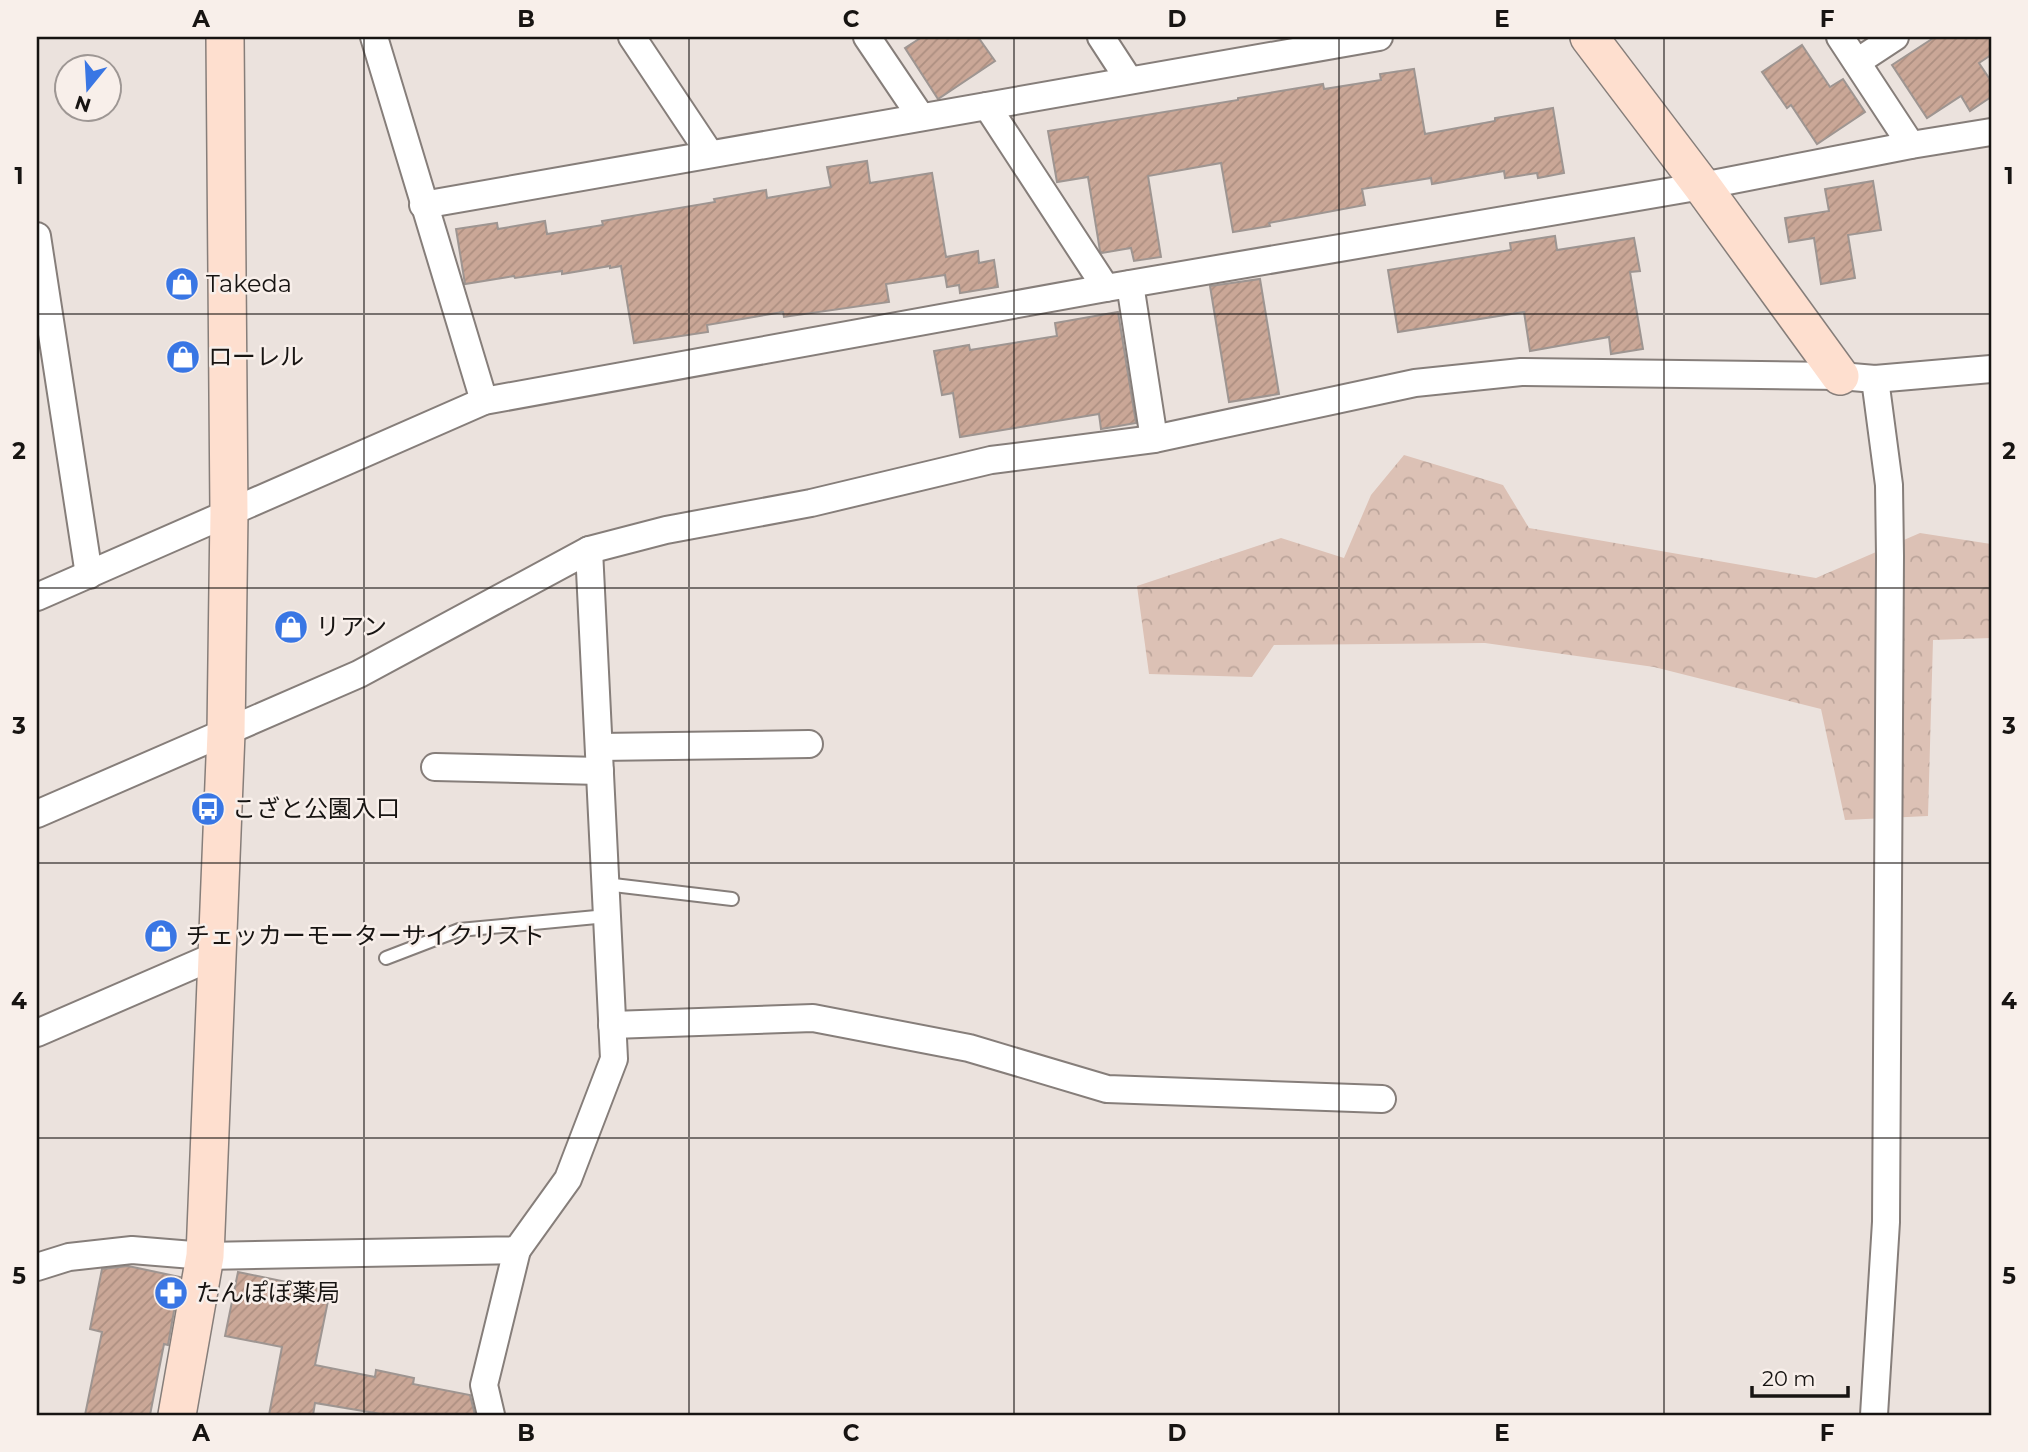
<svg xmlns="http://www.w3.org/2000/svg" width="2028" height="1452" viewBox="0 0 2028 1452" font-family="Montserrat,'Noto Sans JP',sans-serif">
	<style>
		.forest { fill: url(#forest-crowns) }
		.building { fill: url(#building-hatch); stroke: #9e9591; stroke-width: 2 }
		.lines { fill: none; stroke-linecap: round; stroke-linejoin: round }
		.lane-casing { stroke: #867e7a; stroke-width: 16 }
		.street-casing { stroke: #867e7a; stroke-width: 30 }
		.secondary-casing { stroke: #867e7a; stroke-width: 40 }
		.lane { stroke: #fff; stroke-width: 12 }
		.street { stroke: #fff; stroke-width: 26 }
		.secondary { stroke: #fedfcf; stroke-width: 37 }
		.grid { fill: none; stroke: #171412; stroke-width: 2; stroke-opacity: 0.55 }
		.labels { text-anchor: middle; stroke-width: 5; stroke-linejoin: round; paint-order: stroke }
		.poi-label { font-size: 24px; fill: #171412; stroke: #f8efea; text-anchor: start }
		.neatline { fill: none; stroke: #171412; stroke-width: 2.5 }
		.grid-label { font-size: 23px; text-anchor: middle; font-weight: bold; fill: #171412 }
	</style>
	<defs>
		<pattern id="forest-crowns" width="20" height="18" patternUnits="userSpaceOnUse" patternTransform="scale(1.75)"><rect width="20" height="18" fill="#dcc1b5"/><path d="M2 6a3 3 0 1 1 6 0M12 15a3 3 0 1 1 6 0" fill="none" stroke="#bca59b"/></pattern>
		<pattern id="building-hatch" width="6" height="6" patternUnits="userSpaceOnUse" patternTransform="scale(1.75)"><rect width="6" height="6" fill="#caa797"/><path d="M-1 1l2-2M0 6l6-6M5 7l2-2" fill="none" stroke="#ad8f81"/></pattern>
	</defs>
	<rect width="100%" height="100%" fill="#ebe2dd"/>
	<!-- forest -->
	<polygon class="forest" points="1404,455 1503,485 1529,528 1816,578 1920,533 1991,544 1991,638 1933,640 1928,816 1845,820 1821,709 1654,667 1485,643 1274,645 1252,677 1149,674 1137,586 1281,538 1344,558 1371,495"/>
	<!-- building -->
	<g class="building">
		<polygon points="922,37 978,37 995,61 938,99 905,48"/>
		<polygon points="1935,37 1991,37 1991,55 1979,63 1991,81 1991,97 1970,111 1961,96 1927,118 1892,65"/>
		<polygon points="1802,45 1830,87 1843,79 1865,112 1817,144 1791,105 1787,108 1762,72"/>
		<polygon points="1414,69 1425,134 1495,121 1495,118 1553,108 1564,173 1538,178 1537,173 1505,178 1504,171 1432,184 1431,178 1362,189 1365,205 1269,223 1270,226 1233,232 1221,163 1148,176 1161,257 1134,261 1131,248 1102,253 1100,251 1088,177 1057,182 1048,131 1238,100 1238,98 1323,84 1324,89 1381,80 1380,74"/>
		<polygon points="867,161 870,183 932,173 946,257 978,251 979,263 994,260 998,287 960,293 959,285 947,287 945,275 886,284 889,302 784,317 783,312 707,325 708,332 634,343 621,266 610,268 610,266 562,274 562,271 515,278 514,276 465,284 456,229 497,223 498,229 545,221 547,234 603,225 602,221 715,202 714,199 766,190 767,198 831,187 827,167"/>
		<polygon points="1873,181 1881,230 1848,235 1855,278 1821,284 1814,238 1789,242 1785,218 1829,211 1825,189"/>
		<polygon points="1555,236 1557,250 1634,238 1640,271 1630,272 1643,349 1611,354 1609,337 1530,351 1524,312 1398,332 1388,270 1511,250 1510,243"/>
		<polygon points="1260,279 1279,394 1229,402 1210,286"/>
		<polygon points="1118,312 1136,423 1101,429 1099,414 960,437 953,393 942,395 934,351 969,345 970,350 1057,336 1055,323"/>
		<polygon points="128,1266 180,1277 168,1345 164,1344 150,1415 85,1415 102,1332 90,1329 102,1269"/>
		<polygon points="238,1272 330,1291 315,1365 375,1377 376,1370 414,1378 413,1384 470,1395 475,1415 387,1415 315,1403 313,1415 269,1415 282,1347 225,1336"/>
	</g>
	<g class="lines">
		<!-- lane casing -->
		<g class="lane-casing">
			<g id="lane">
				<polyline points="605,884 732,899"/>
				<polyline points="386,958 459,930 607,916"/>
			</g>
		</g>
		<!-- street casing -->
		<g class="street-casing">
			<g id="street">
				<polyline points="374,37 484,401"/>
				<polyline points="632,37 710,154"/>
				<polyline points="867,37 921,117"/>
				<polyline points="1101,37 1129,80"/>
				<polyline points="1840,37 1911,145"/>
				<polyline points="1857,62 1895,37"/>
				<polyline points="987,106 1106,288"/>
				<polyline points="423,205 1379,37"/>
				<polyline points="37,236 89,575"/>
				<polyline points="1130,284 1154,439"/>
				<polyline points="589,550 666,530 811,503 991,460 1154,439 1415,383 1521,372 1840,376 1875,379 1991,369"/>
				<polyline points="37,597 484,401 1106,288 1702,186 1911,145 1991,132"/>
				<polyline points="599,747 809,744"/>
				<polyline points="435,767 600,771"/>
				<polyline points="37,814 359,674 589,550 614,1059 568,1179 517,1250 205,1256 132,1250 69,1257 37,1267"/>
				<polyline points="612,1025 813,1018 969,1048 1107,1089 1382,1099"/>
				<polyline points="37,1033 217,955"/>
				<polyline points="491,1415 484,1385 517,1250"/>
				<polyline points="1874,1415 1886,1222 1890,556 1889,485 1875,379"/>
			</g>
		</g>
		<!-- secondary casing -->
		<g class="secondary-casing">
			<g id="secondary">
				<polyline points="1589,37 1702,186 1840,376"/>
				<polyline points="177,1415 205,1256 226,733 229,513 225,37"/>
			</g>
		</g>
		<!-- lane -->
		<use href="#lane" class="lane"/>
		<!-- street -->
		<use href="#street" class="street"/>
		<!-- secondary -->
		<use href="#secondary" class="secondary"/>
	</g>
	<!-- grid -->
	<path class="grid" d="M 364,37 L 364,1415M 689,37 L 689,1415M 1014,37 L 1014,1415M 1339,37 L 1339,1415M 1664,37 L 1664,1415M 37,314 L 1991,314M 37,588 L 1991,588M 37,863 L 1991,863M 37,1138 L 1991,1138"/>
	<!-- icons -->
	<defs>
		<g id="shop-disc" transform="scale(1.75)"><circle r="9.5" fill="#3976e4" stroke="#f8efea"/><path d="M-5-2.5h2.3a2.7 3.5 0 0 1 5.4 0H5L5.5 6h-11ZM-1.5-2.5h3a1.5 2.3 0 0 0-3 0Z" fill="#fff"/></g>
		<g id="bus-disc" transform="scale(1.75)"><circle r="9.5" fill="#3976e4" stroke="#f8efea"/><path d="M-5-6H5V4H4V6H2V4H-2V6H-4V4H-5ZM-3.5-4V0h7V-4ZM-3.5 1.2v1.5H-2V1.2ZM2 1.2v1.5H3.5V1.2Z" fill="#fff"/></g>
		<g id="pharmacy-disc" transform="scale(1.75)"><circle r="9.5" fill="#3976e4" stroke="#f8efea"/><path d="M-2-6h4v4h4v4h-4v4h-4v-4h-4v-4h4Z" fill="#fff"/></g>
	</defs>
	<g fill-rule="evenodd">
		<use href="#shop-disc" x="182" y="284"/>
		<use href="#shop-disc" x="183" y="357"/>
		<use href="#shop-disc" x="291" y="627"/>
		<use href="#bus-disc" x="208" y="809"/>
		<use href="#shop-disc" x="161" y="936"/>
		<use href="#pharmacy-disc" x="171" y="1293"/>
	</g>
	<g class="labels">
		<!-- poi labels -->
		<g class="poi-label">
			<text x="206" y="292">Takeda</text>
			<text x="208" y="365">ローレル</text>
			<text x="316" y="635">リアン</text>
			<text x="232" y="817">こざと公園入口</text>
			<text x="186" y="944">チェッカーモーターサイクリスト</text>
			<text x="196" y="1301">たんぽぽ薬局</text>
		</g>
	</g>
	<!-- border -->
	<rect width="2028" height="1452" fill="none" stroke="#f8efea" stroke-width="77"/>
	<!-- north arrow -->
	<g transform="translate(88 88) rotate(198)"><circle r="33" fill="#f8efea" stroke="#9e9794" stroke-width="2"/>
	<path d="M0-5L12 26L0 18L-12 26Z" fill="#3976e4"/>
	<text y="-10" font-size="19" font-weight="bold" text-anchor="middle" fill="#171412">N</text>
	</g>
	<!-- scale -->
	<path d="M1752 1386v10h96v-10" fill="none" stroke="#171412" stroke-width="3.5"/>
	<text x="1762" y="1386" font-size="21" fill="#171412" stroke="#f8efea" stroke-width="5" paint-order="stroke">20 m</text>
	<rect x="38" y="38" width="1952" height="1376" class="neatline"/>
	<g class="grid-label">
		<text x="201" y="27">A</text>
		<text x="526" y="27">B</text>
		<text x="851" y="27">C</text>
		<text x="1177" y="27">D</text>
		<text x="1502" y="27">E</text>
		<text x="1827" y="27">F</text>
		<text x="19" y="184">1</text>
		<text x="2009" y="184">1</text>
		<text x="19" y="459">2</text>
		<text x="2009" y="459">2</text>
		<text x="19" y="734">3</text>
		<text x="2009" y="734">3</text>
		<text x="19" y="1009">4</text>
		<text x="2009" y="1009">4</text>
		<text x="19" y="1284">5</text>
		<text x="2009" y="1284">5</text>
		<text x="201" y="1441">A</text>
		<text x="526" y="1441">B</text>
		<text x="851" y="1441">C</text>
		<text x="1177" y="1441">D</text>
		<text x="1502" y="1441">E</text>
		<text x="1827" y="1441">F</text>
	</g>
</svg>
